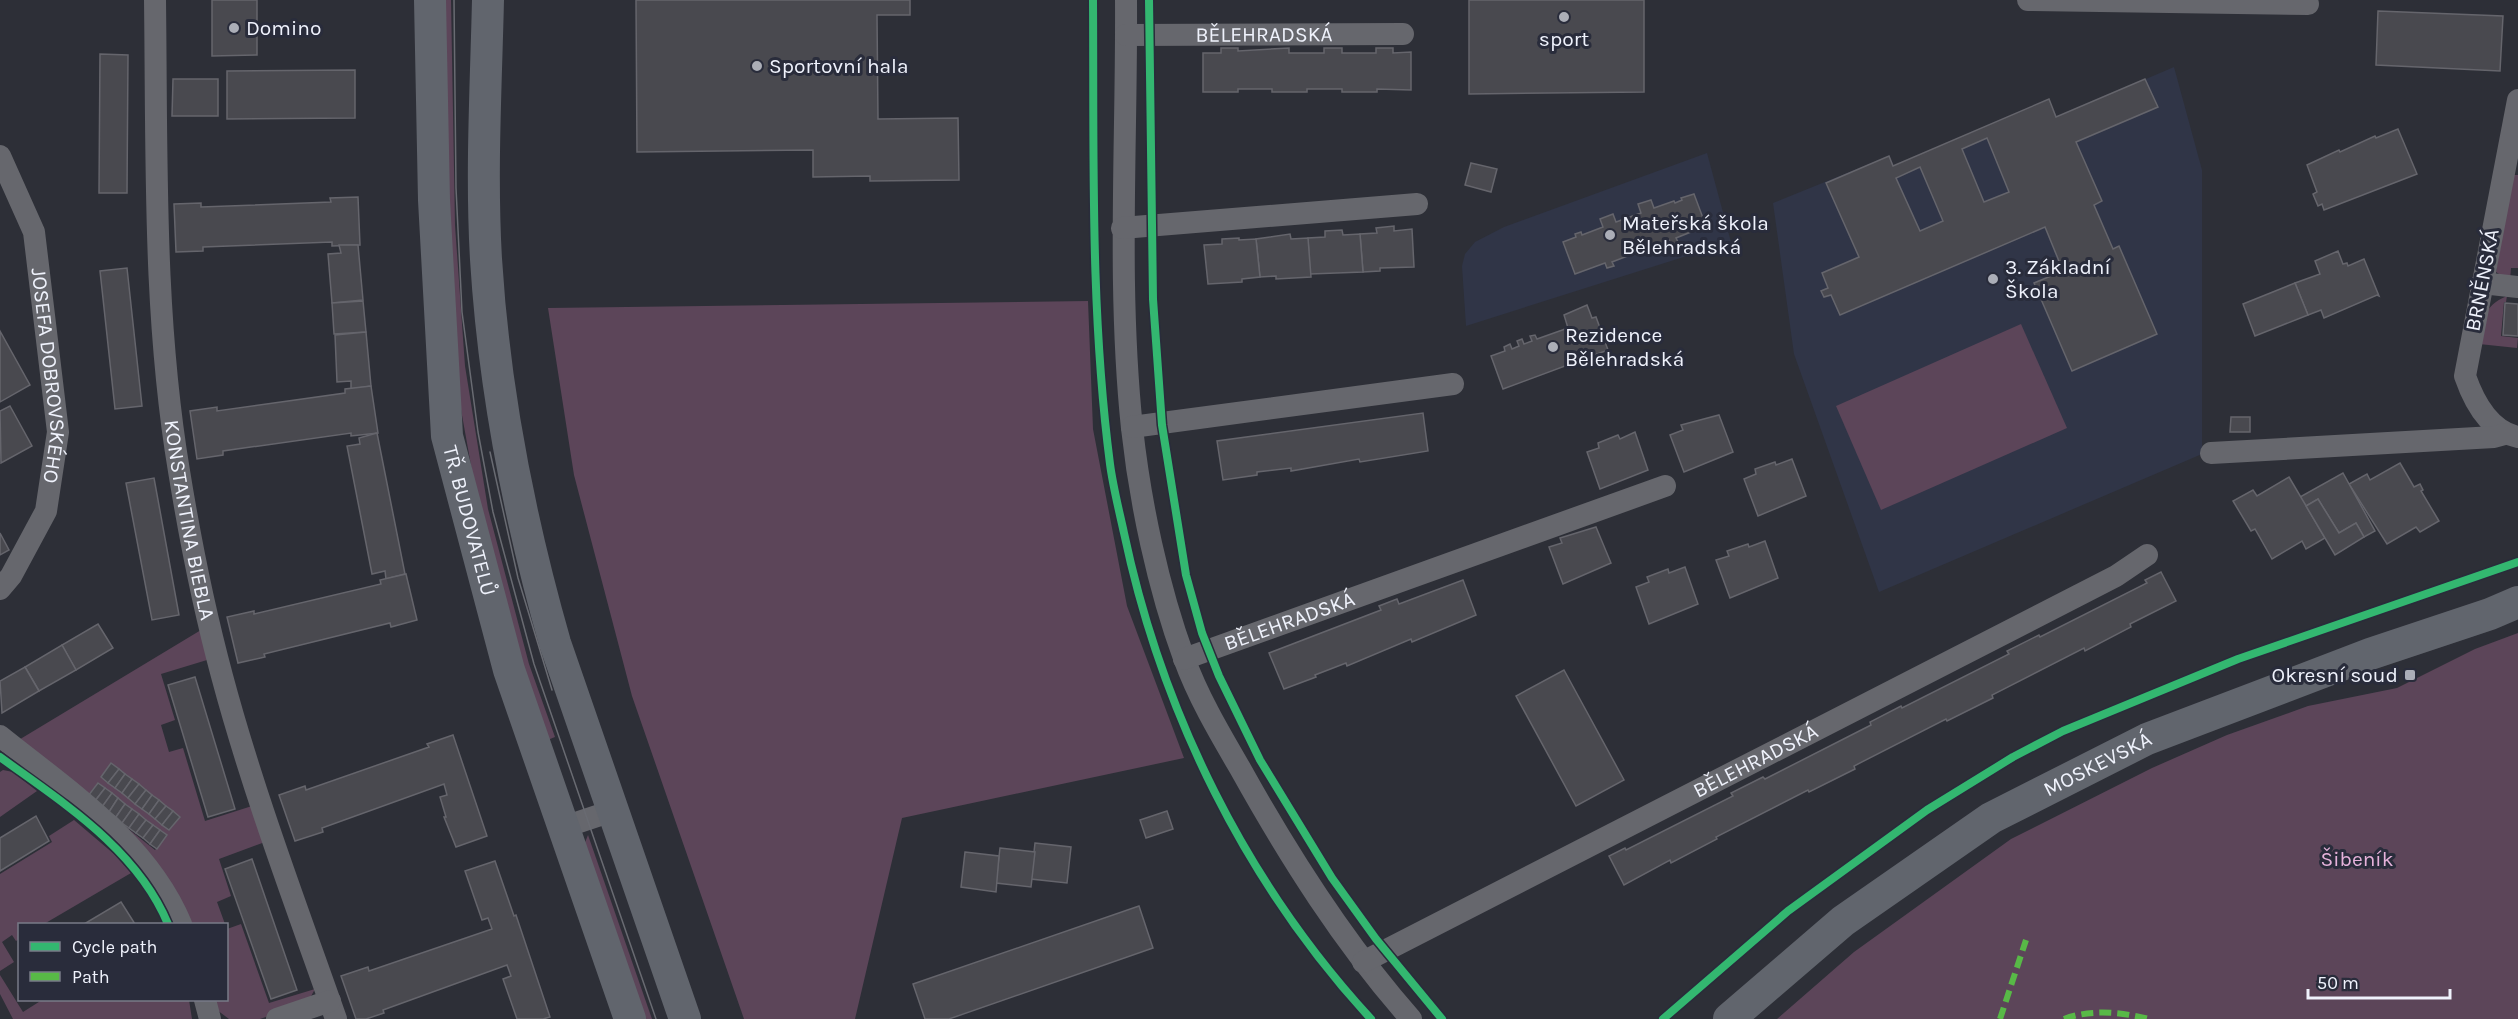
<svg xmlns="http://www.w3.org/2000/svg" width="2518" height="1019" viewBox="0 0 2518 1019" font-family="Karla,sans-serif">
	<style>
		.built { fill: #303547 }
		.green { fill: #5c4559 }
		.building { fill: #49494f; stroke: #65656c; stroke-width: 1.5; fill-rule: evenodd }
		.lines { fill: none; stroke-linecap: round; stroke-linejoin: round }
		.street { stroke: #66676d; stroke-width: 22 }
		.secondary { stroke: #61656d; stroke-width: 32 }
		.tram { stroke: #696b72; stroke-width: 1.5 }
		.quiet { stroke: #58b947; stroke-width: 6; stroke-dasharray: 12 6; stroke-linecap: butt }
		.cycleway-casing { stroke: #292c3b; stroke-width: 11 }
		.cycleway { stroke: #33b770; stroke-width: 8 }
		.poi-dot { fill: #abaeb7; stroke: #292c3b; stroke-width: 2 }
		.labels { text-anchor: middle; stroke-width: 6; stroke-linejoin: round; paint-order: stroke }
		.poi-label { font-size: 21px; fill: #eff2fc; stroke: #292c3b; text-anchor: start }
		.street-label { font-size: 21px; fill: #eff2fc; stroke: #292c3b }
		.park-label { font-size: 21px; fill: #e6b2db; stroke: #292c3b }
	</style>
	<rect width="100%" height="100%" fill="#2d2f37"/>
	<!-- built -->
	<g class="built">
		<polygon points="2174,67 2202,170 2202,454 1879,592 1794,354 1773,203 1889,156 1894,166 2049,99 2057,117"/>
		<polygon points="1707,153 1731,242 1466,326 1462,266 1465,254 1475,242 1504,227"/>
	</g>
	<!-- green -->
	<g class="green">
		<polygon points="443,0 451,0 455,225 465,366 488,509 529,664 555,737 545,741 521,668 474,482 453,365"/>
		<polygon points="2513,175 2518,175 2518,268 2511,268 2510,281 2496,272"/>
		<path d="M 2507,296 L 2506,302 L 2504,302 L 2501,336 L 2518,338 L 2517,348 L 2479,344 C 2484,321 2482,306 2507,296 Z"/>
		<polygon points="1088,301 1093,429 1127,606 1184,758 902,818 855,1019 744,1019 632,696 574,475 548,308"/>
		<polygon points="2021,324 2067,428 1881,510 1836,406"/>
		<polygon points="201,630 207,660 161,674 175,720 161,725 169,752 183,748 205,821 252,806 265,842 219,859 231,896 217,902 225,924 192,924 108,813 155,850 166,835 98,783 87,797 17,741"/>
		<polygon points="2518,633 2518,1019 1777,1019 1854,952 2011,839 2152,768 2227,735 2308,706 2397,688 2475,649"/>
		<polygon points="3,770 13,772 37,791 0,817 0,772"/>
		<polygon points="74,820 114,854 131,873 44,924 20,924 19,939 16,941 12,935 2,942 14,962 0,971 0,874 52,842 49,836"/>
		<polygon points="588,835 652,1019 642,1019 584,845"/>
		<polygon points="241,924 269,1003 315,989 310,998 303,1004 260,1019 229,1019 217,1010 216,1000 226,1000 227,929"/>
		<polygon points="0,975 23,1012 42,1000 189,1000 192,1019 13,1019 0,994"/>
	</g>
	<!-- building -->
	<g class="building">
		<polygon points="212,0 257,0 257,55 212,56"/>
		<polygon points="636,0 910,0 910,15 877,15 878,119 958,118 959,180 870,181 870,176 813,177 813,150 637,152"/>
		<polygon points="1469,0 1644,0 1644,92 1469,94"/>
		<polygon points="2378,11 2503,16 2500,71 2376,65"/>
		<polygon points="1221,48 1238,48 1238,51 1289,48 1289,53 1324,53 1324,48 1342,48 1342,53 1376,53 1376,48 1393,48 1393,53 1411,52 1411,90 1377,89 1377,92 1342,92 1342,89 1307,89 1307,92 1272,92 1272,89 1238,89 1238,92 1203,92 1203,53 1221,53"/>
		<polygon points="100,54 128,55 127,193 99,193"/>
		<polygon points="355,70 355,118 227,119 227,71"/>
		<polygon points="173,79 218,79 218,116 172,116"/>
		<path d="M 2145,79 L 2158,107 L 2076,142 L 2102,201 L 2094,205 L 2113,249 L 2119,246 L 2157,334 L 2072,371 L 2034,283 L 2063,271 L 2045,227 L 1840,315 L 1831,295 L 1824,297 L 1821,291 L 1828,288 L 1822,273 L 1859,257 L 1826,183 L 1889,156 L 1893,166 L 2049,99 L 2056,117 ZM 1987,138 L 2009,192 L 1984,202 L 1962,149 ZM 1920,167 L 1943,221 L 1920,231 L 1896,178 Z"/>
		<polygon points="2398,129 2417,174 2324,210 2322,204 2318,206 2313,194 2317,192 2307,165 2339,150 2340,152 2375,136 2376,138"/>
		<polygon points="1471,163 1497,169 1491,192 1465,185"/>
		<polygon points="1694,194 1706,226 1676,238 1678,242 1671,245 1669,240 1612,262 1614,266 1607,268 1605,263 1575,274 1563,242 1576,237 1575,234 1581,232 1582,235 1603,227 1600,219 1613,214 1616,222 1641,213 1638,204 1651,200 1654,208 1674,201 1675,203 1682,200 1681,198"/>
		<polygon points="358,197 360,245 332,246 332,242 203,247 203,251 176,252 174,204 201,203 201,207 331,202 330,198"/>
		<polygon points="1394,226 1394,231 1412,229 1414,267 1380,268 1380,271 1363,272 1360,234 1377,233 1376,228"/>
		<polygon points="1342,230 1343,235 1360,234 1363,272 1310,274 1308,238 1325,237 1325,231"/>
		<polygon points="1290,234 1291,239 1308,238 1311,277 1276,279 1276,276 1260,277 1256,239"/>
		<polygon points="1239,238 1239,240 1256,239 1260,277 1242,279 1242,282 1208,284 1204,245 1222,244 1222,239"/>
		<polygon points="339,245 358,245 363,300 332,303 328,254 341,253"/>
		<polygon points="2338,251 2343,264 2347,263 2348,266 2364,259 2379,296 2377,295 2324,318 2321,310 2308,315 2295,283 2320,274 2315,261"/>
		<polygon points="127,268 142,406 115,409 100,271"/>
		<polygon points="2295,283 2308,315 2255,336 2243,304"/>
		<polygon points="363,301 366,332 334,334 332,303"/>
		<polygon points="2505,303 2518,304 2518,336 2503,335"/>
		<polygon points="1587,305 1592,318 1596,317 1608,350 1503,389 1491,356 1505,351 1504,347 1510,344 1512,349 1519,346 1517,341 1522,339 1524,344 1532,341 1530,336 1535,335 1537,339 1568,328 1564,315"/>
		<polygon points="0,331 30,385 0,402"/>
		<polygon points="366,332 371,386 351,389 351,381 337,382 335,335"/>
		<polygon points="371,386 378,433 351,436 351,433 223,451 223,455 197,459 190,411 217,407 217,411 345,393 345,389"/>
		<polygon points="10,406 32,446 1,463 0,411"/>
		<polygon points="1423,413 1428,451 1360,462 1359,459 1291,471 1291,468 1257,472 1257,475 1223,480 1217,441"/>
		<polygon points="1719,415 1733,452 1684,472 1670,435 1683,430 1681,425"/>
		<polygon points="2231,417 2250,417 2250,432 2230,432"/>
		<polygon points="1635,432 1648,470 1600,489 1587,452 1599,448 1598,443 1618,435 1620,439"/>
		<polygon points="377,433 405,574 386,579 385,571 372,574 347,446 360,444 359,438"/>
		<polygon points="1792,459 1806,496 1758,516 1744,479 1756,474 1755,469 1775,462 1776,465"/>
		<polygon points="2400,463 2414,487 2420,484 2423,490 2421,491 2439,521 2420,532 2416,527 2387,544 2349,484 2367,474 2370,480"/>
		<polygon points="2343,473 2375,531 2364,537 2356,523 2339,533 2318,499 2306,506 2300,497"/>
		<polygon points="2289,477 2325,538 2306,549 2302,541 2272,559 2255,529 2251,531 2233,501 2253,490 2257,496"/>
		<polygon points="154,478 179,615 152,620 126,483"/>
		<polygon points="2318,499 2339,533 2356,523 2364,537 2335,555 2306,506"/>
		<polygon points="1596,527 1611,563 1563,584 1549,547 1562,543 1560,538"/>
		<polygon points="0,533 9,550 0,555"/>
		<polygon points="1765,541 1778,578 1730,598 1716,560 1729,556 1727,551 1748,544 1749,547"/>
		<polygon points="1685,567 1698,604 1649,624 1636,587 1649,582 1647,577 1668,569 1669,573"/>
		<polygon points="2161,572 2176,601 2130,624 2131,627 2085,651 2084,648 1992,695 1993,698 1947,721 1946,719 1854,766 1855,769 1809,792 1808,790 1716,837 1717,839 1671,863 1670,860 1624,885 1609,856 1625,848 1626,850 1733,796 1731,793 1763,777 1765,779 1871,725 1870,722 1901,706 1902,708 2009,654 2007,651 2039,635 2040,637 2147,583 2145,580"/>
		<polygon points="406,574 417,620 391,627 390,623 264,654 265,657 238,663 227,617 254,611 254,614 381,584 380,580"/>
		<polygon points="1463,580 1476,615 1412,642 1411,639 1347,666 1346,663 1315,675 1316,677 1284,689 1269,653 1381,610 1379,606 1397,599 1399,604"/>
		<polygon points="98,624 113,648 76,670 62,645"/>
		<polygon points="62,645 76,670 39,691 25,667"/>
		<polygon points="25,667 39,691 2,713 0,681"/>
		<polygon points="1564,670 1624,780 1576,806 1516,696"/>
		<polygon points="195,677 235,809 208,817 168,685"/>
		<polygon points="453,735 487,836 456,847 444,817 446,817 440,797 447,795 444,784 322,828 323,832 295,841 279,795 305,786 306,790 429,747 427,744"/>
		<polygon points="111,763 119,769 108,783 101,777"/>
		<polygon points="119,769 125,774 115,788 108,783"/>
		<polygon points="125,774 132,779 122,793 115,788"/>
		<polygon points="132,779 139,784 128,798 122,793"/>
		<polygon points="98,783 105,788 95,801 88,796"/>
		<polygon points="139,784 146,790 135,804 128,798"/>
		<polygon points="105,788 112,793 102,807 95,801"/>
		<polygon points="146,790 152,795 142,809 135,804"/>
		<polygon points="112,793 118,798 109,812 102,807"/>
		<polygon points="152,795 159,800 149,814 142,809"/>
		<polygon points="118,798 125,804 116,817 109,812"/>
		<polygon points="159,800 166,806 155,819 149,814"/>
		<polygon points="125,804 132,809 122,823 116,817"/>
		<polygon points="166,806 173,811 162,825 155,819"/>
		<polygon points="132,809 139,814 129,828 122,823"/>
		<polygon points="173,811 180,817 169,830 162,825"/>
		<polygon points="1167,811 1173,829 1146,838 1140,820"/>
		<polygon points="139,814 146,820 136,833 129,828"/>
		<polygon points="36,816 49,841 0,871 0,838"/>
		<polygon points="146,820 153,825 143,838 136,833"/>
		<polygon points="153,825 160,830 150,844 143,838"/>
		<polygon points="160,830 167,835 157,849 150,844"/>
		<polygon points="1035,843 1071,847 1067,883 1031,879"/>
		<polygon points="1000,848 1035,852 1031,887 996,883"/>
		<polygon points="965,852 999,856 996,892 961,887"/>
		<polygon points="252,859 297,990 271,999 225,869"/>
		<polygon points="495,861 514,916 516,915 550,1017 543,1019 517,1019 503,979 511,976 507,965 383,1010 384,1013 366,1019 356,1019 341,976 368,967 369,971 492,929 488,918 482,920 465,871"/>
		<polygon points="121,902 135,924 84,924"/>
		<polygon points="1139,906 1153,948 949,1019 925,1019 913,984"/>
	</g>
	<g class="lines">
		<!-- street -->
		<g class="street">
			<path id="s1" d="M 155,0 C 157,157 153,315 179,471 C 190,539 204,609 222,676 C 253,792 296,905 336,1019"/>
			<path d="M 1126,0 C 1127,144 1117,284 1132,428 C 1140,502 1158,587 1184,658 C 1198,697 1220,734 1241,770 C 1290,858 1344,943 1411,1019"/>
			<polyline points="2028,0 2308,4"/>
			<path id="s2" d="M 1126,35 L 1403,34"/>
			<path d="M 2518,100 L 2465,376 C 2474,402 2490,431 2518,437"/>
			<path id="s3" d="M 0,156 L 34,232 L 58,432 L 46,511 L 11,576 L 0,589"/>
			<polyline points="1122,228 1417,204"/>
			<polyline points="2482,283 2518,287"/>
			<polyline points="1132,427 1453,384"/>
			<polyline points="2211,453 2494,437 2505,434"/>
			<path id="s4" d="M 1184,659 L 1665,486"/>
			<path d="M 0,736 C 67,790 147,842 181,924"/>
			<polyline points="564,827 612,811"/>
			<path id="s5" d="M 1363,962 L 2116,576 L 2147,555"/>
			<polyline points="205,1000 210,1019"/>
			<polyline points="277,1019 330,1001"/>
		</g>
		<!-- secondary -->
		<g class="secondary">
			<path id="s6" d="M 430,0 L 434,200 L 447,436 L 509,670 L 630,1019"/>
			<path d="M 488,0 C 486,86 481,173 486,259 C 494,390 519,517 555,643 L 685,1019"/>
			<path id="s7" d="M 1729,1019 L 1843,921 L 1991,818 L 2147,739 L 2370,654 L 2490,614 L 2518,602"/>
		</g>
		<!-- tram -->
		<g class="tram">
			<polyline points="454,0 456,188 462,312 478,432 493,512 534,664 656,1019"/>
			<polyline points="490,452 518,578 552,690"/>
		</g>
		<!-- quiet -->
		<g class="quiet">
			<polyline points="2000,1019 2026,940"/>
			<path d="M 2064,1019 C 2091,1009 2121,1012 2149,1019"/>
		</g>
		<!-- cycleway casing -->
		<g class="cycleway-casing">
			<g id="cycleway">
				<path d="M 1093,0 C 1094,155 1090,310 1110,464 C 1113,487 1119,510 1124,533 C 1162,713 1246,883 1371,1019"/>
				<polyline points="1149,0 1153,299 1162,425 1186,575 1202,633 1219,676 1260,760 1332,878 1376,939 1442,1019"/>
				<path d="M 0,757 C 63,803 137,849 168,924"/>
				<polyline points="1663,1019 1788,911 1927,810 2013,757 2063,731 2238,659 2518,562"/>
			</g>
		</g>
		<!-- cycleway -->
		<use href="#cycleway" class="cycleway"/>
	</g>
	<!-- markers -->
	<g class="poi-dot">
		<circle cx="1564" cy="17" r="6"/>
		<circle cx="234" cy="28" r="6"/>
		<circle cx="757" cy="66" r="6"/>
		<circle cx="1610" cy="235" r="6"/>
		<circle cx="1993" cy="279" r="6"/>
		<circle cx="1553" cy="347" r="6"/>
		<rect x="2404" y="669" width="12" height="12" rx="3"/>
	</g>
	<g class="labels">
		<!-- poi labels -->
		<g class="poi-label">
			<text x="246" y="35">Domino</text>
			<text x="1564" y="46" text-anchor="middle">sport</text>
			<text x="769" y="73">Sportovní hala</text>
			<text x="1622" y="230">Mateřská škola<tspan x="1622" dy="24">Bělehradská</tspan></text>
			<text x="2005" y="274">3. Základní<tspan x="2005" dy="24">Škola</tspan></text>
			<text x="1565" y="342">Rezidence<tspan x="1565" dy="24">Bělehradská</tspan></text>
			<text x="2398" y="682" text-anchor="end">Okresní soud</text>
		</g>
		<!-- street labels -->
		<g class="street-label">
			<text dy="7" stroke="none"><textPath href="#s2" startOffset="138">BĚLEHRADSKÁ</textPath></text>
			<text transform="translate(2482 280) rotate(-79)" y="7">BRNĚNSKÁ</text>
			<text dy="7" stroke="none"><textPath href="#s3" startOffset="228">JOSEFA DOBROVSKÉHO</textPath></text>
			<text dy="7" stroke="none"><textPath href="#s1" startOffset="522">KONSTANTINA BIEBLA</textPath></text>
			<text dy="7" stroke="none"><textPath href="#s6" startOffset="524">TŘ. BUDOVATELŮ</textPath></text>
			<text dy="7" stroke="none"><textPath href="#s4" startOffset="112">BĚLEHRADSKÁ</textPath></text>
			<text dy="7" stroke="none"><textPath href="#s5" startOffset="441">BĚLEHRADSKÁ</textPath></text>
			<text dy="7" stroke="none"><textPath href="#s7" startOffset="450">MOSKEVSKÁ</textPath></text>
		</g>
		<!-- park labels -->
		<g class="park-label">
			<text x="2357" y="866">Šibeník</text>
		</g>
	</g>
	<!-- legend -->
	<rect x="18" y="923" width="210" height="78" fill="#292c3b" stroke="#787b88" stroke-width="1.5"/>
	<rect x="30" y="942" width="30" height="9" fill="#33b770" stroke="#787b88" stroke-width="1.5"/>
	<text x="72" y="953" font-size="18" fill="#eff2fc">Cycle path</text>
	<rect x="30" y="972" width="30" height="9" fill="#58b947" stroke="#787b88" stroke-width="1.5"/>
	<text x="72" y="983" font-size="18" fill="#eff2fc">Path</text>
	<!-- scale -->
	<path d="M2308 989v9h142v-9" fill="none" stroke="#eff2fc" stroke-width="3"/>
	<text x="2317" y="989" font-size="18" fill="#eff2fc" stroke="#292c3b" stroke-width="4.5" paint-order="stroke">50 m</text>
</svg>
